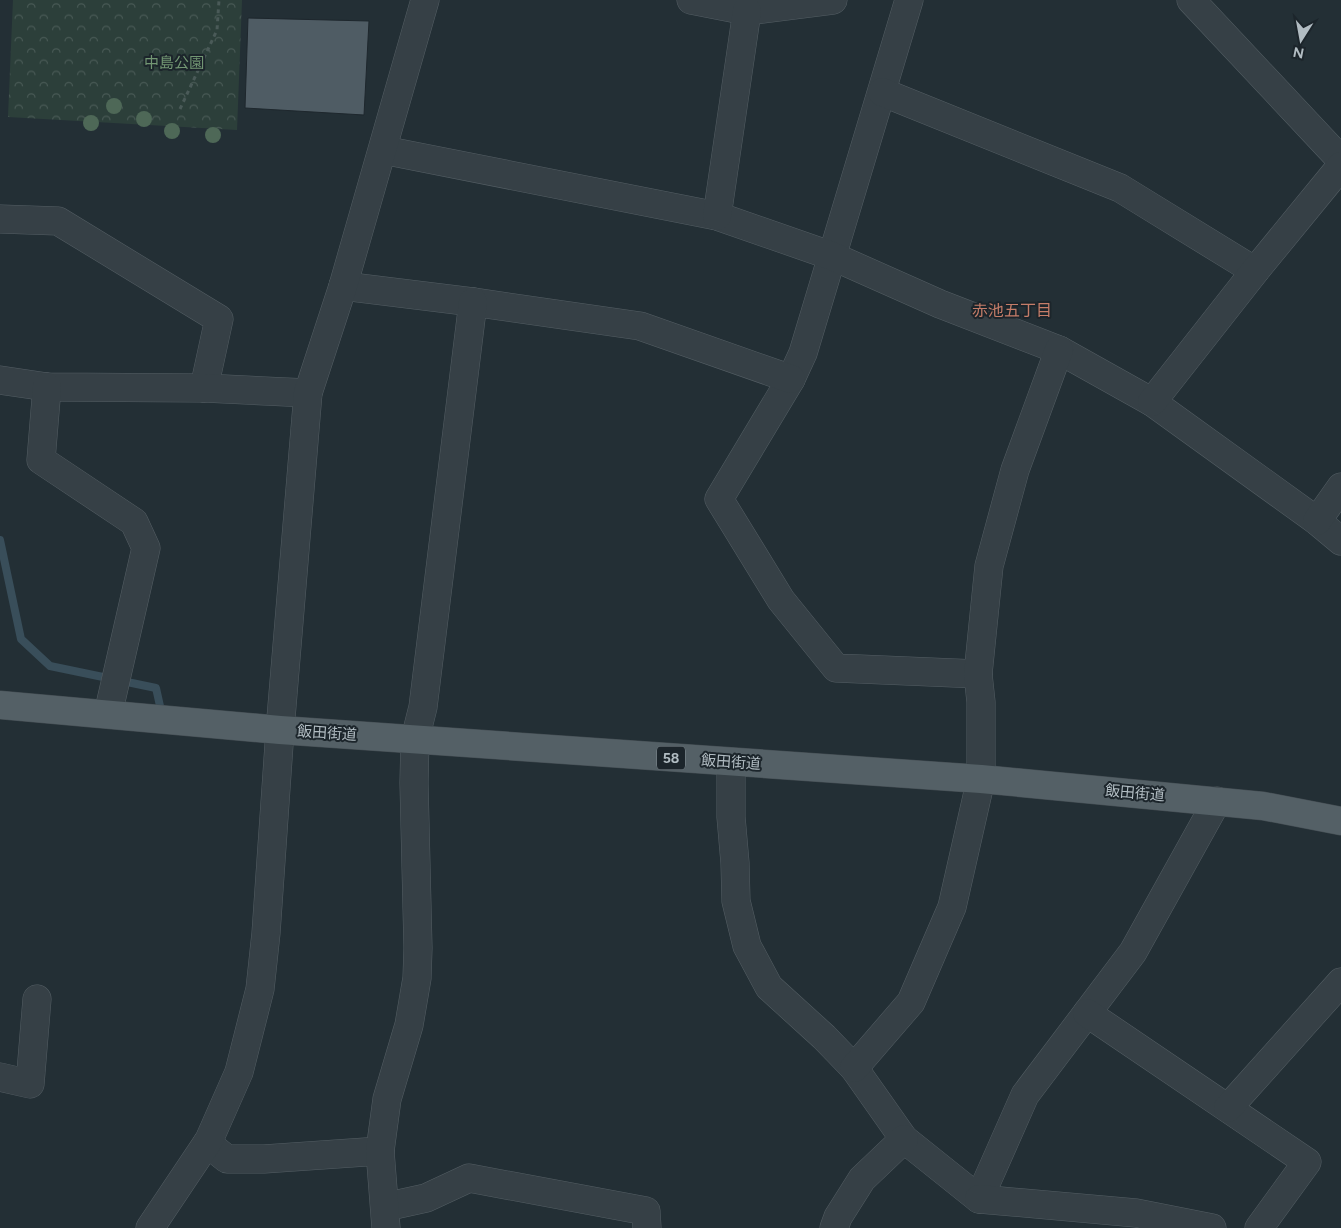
<svg xmlns="http://www.w3.org/2000/svg" width="1341" height="1228" viewBox="0 0 1341 1228" font-family="Figtree,'Noto Sans JP',sans-serif">
	<style>
		.forest { fill: url(#forest-crowns) }
		.lines { fill: none; stroke-linecap: round; stroke-linejoin: round }
		.stream { stroke: #394e5a; stroke-width: 8 }
		.building { fill: #4f5c64; stroke: #1e272d }
		.minor-casing { stroke: #545e64; stroke-width: 29 }
		.major-casing { stroke: #434c52; stroke-width: 29 }
		.path { stroke: #4a5a58; stroke-width: 3; stroke-dasharray: 4 4; stroke-linecap: butt }
		.minor { stroke: #364046; stroke-width: 28 }
		.major { stroke: #546066; stroke-width: 28 }
		.tree { fill: #4e6857 }
		.labels { text-anchor: middle; stroke-width: 4; stroke-linejoin: round; paint-order: stroke }
		.shield { fill: #1c252b; stroke: #848f95; stroke-width: 1 }
		.shield-label { font-size: 14px; font-weight: bold; fill: #b1bcc2 }
		.park-label { font-size: 15px; fill: #729673; stroke: #1c252b }
		.street-label { font-size: 15px; fill: #b1bcc2; stroke: #1c252b }
		.neighbourhood-label { font-size: 16px; fill: #c57d69; stroke: #1c252b }
	</style>
	<defs>
		<pattern id="forest-crowns" width="20" height="18" patternUnits="userSpaceOnUse" patternTransform="scale(1.25)"><rect width="20" height="18" fill="#2c3f3a"/><path d="M2 6a3 3 0 1 1 6 0M12 15a3 3 0 1 1 6 0" fill="none" stroke="#485955"/></pattern>
	</defs>
	<rect width="100%" height="100%" fill="#232f35"/>
	<!-- forest -->
	<polygon class="forest" points="13,0 242,0 237,130 8,117"/>
	<g class="lines">
		<!-- stream -->
		<polyline class="stream" points="0,540 21,639 50,666 156,688 160,706"/>
	</g>
	<!-- building -->
	<polygon class="building" points="248,18 369,21 364,115 245,108"/>
	<g class="lines">
		<!-- minor casing -->
		<g class="minor-casing">
			<g id="minor">
				<polyline points="691,0 747,11 833,0"/>
				<polyline points="909,0 803,353 791,379 719,499 781,600 836,668 978,674"/>
				<polyline points="1191,0 1341,160"/>
				<polyline points="882,92 1120,188 1255,271"/>
				<polyline points="383,150 717,216 832,256 940,304 1059,350 1152,402 1317,521 1341,541"/>
				<polyline points="717,216 747,11"/>
				<polyline points="0,219 58,221 219,319 204,388"/>
				<polyline points="343,286 473,302 640,326 791,379"/>
				<polyline points="0,380 47,387 204,388 308,393"/>
				<polyline points="47,387 41,460 134,522 146,548 108,714"/>
				<polyline points="1152,402 1255,271 1341,166"/>
				<polyline points="1317,521 1341,487"/>
				<polyline points="731,762 731,817 735,863 736,901 747,946 769,987 824,1037 854,1068 904,1139 979,1199 1025,1095 1133,952 1217,801"/>
				<polyline points="1087,1013 1307,1162 1259,1228"/>
				<polyline points="854,1068 911,1002 952,907 981,779 981,702 978,674 989,566 1015,470 1059,350"/>
				<polyline points="0,1077 30,1084 37,999"/>
				<polyline points="1228,1108 1341,982"/>
				<polyline points="207,1143 227,1159 264,1159 380,1151"/>
				<polyline points="979,1199 1136,1213 1212,1228"/>
				<polyline points="385,1207 426,1198 469,1178 646,1211 647,1228"/>
				<polyline points="150,1228 209,1140 239,1072 260,989 266,933 280,730 308,393 343,286 425,0"/>
				<polyline points="386,1228 380,1151 387,1099 409,1025 417,978 418,948 414,783 415,739 423,707 473,302"/>
				<polyline points="834,1228 838,1217 862,1179 904,1139"/>
			</g>
		</g>
		<!-- major casing -->
		<g class="major-casing">
			<polyline id="major" points="0,705 280,730 981,779 1263,806 1341,821"/>
		</g>
		<!-- path -->
		<polyline class="path" points="180,109 217,30 219,0"/>
		<!-- minor -->
		<use href="#minor" class="minor"/>
		<!-- major -->
		<use href="#major" class="major"/>
	</g>
	<!-- trees -->
	<g class="tree">
		<circle cx="114" cy="106" r="8"/>
		<circle cx="144" cy="119" r="8"/>
		<circle cx="91" cy="123" r="8"/>
		<circle cx="172" cy="131" r="8"/>
		<circle cx="213" cy="135" r="8"/>
	</g>
	<g class="labels">
		<!-- shield labels -->
		<rect class="shield" x="657" y="746.5" width="28" height="23" rx="4"/>
		<g class="shield-label">
			<text x="671" y="763">58</text>
		</g>
		<!-- park labels -->
		<g class="park-label">
			<text x="174" y="68">中島公園</text>
		</g>
		<!-- street labels -->
		<g class="street-label">
			<text transform="translate(327 733) rotate(4)" y="5">飯田街道</text>
			<text transform="translate(731 762) rotate(4)" y="5">飯田街道</text>
			<text transform="translate(1135 793) rotate(5)" y="5">飯田街道</text>
		</g>
		<!-- neighbourhood labels -->
		<g class="neighbourhood-label">
			<text x="1012" y="316">赤池五丁目</text>
		</g>
	</g>
	<!-- north arrow -->
	<g transform="translate(1301 40) rotate(191)" stroke="#1c252b" stroke-width="4" paint-order="stroke">
	<path d="M0-4L9 19L0 12L-9 19Z" fill="#b1bcc2"/>
	<text y="-8" font-size="14" font-weight="bold" text-anchor="middle" fill="#b1bcc2">N</text>
	</g>
</svg>
